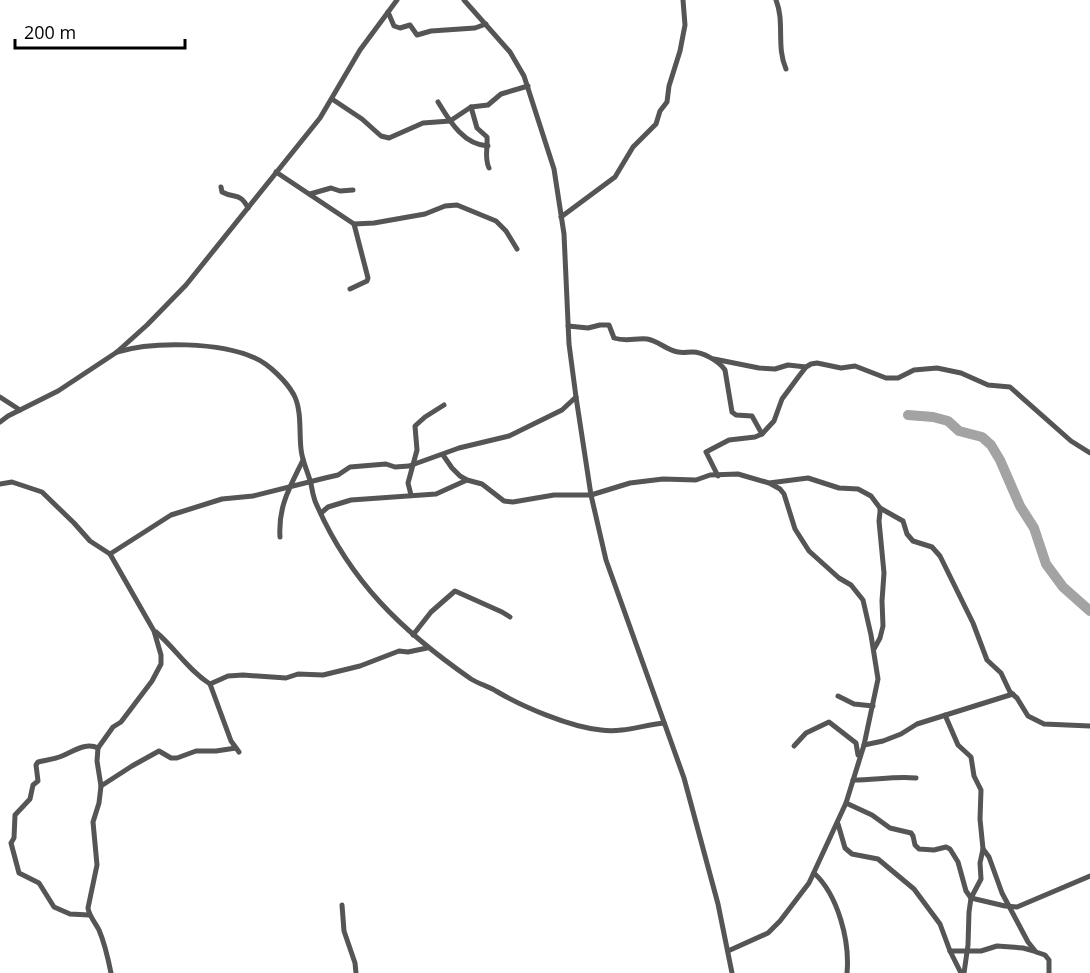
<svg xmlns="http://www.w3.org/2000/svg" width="1090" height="973" viewBox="0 0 1090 973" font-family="'Open Sans',sans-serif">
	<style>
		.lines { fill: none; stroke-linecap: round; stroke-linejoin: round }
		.river { stroke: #a3a3a3; stroke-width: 10 }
		.street { stroke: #555; stroke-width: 5 }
	</style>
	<rect width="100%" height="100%" fill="#fff"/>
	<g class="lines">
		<!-- river -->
		<polyline class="river" points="908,415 933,417 948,421 959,431 982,437 991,445 1000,460 1020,506 1034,528 1046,564 1063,587 1090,611"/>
		<!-- street -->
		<g class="street">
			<polyline points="464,0 510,52 524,76 554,169 564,234 569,344 576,397 591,495 606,560 684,778 718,904 732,973"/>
			<path d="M 776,0 C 785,22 776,47 786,69"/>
			<polyline points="388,12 394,26 400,28 410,25 417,35 431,31 475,28 486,24"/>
			<polyline points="332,99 362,119 381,136 389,138 423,123 450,121 471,107 488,105 501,94 528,86"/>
			<path d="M 438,102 C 449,120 463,145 488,146"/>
			<path d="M 471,107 L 477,128 L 487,137 C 488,148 484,158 489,168"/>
			<polyline points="276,172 354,224 374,223 425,214 445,206 457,205 496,221 506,231 517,249"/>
			<path d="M 221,187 L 222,192 C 235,199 240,192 248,208"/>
			<polyline points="310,194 331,188 340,191 353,190"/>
			<polyline points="561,217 615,177 633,147 656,124 660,111 667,102 669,86 680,51 685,25 683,0"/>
			<polyline points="350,289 367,281 368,278 354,224"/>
			<path d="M 568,326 L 588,328 L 600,325 L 609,325 L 614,338 C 626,342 635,338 647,339 C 659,341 666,350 678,352 C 683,353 687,352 692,352 C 703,352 719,361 725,370 L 732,412 L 736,415 L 752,416 L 762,434"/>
			<path d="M 117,352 C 153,341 220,342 255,358 C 269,364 287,382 294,395 C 302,411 299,432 301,449 C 302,461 308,472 311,484 C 312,490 313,495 315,501 C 349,581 402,631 471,679 C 479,684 488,686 496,691 C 523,707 570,727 601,730 C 623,733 643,725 664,723"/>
			<polyline points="714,359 759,368 775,369 788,365 806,367"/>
			<polyline points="0,397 20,410"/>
			<polyline points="0,422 8,416 58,391 117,352 147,325 186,285 320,118 360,50 397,0"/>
			<polyline points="443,455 452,468 460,476 467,480 482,484 504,501 513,502 554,495 591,495 630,483 663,479 696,480 710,475 738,474 769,483 808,478 839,488 858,489 871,496 880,508 880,512 879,521 884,573 882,601 883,626 880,638 874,649"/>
			<polyline points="718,476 706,452 729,440 755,437 762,434 774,421 782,399 799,376 806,367 811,364 817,363 841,368 855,366 886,378 898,378 914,370 937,368 961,373 988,385 1010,387 1071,441 1090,453"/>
			<path d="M 0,484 L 12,482 L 42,492 L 74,523 L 90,541 L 110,554 L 154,631 L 161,655 L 161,664 L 152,681 L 121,722 L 113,727 L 98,748 L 97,761 L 101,786 L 99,803 L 93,822 L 97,865 L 88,908 C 89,916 95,922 99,930 C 105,944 108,958 111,973"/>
			<polyline points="411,495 408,483 417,450 415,426 425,417 444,405"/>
			<polyline points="880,508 903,521 907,534 913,541 932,547 940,556 973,623 987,660 1001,673 1010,692 1017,698 1028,716 1044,724 1090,726"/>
			<polyline points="321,513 328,507 351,500 436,494 467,480"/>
			<path d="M 280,537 C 278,506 290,487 303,460"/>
			<polyline points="110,554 171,515 222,499 253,496 325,478 338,475 350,467 386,464 395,467 409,466 459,448 509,436 562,410 576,397"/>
			<path d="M 156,632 C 175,648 188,670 210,684 L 228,676 L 243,675 L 286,678 L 298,674 L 323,675 L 360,666 L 399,651 L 408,652 L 427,648"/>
			<polyline points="413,635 431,612 455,591 502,612 510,617"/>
			<polyline points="210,684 231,741 239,752"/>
			<polyline points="838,696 854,704 873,706"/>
			<polyline points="945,715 958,745 971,757 974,776 981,790 980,819 983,849 989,857 1002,893 1028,942 1036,952 1045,955 1049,960 1049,973"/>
			<polyline points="864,745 883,741 901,734 917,724 1013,694"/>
			<polyline points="794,746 806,733 829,722 856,743 858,755"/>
			<path d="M 853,780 C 875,780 895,776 916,778"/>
			<polyline points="101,786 132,766 159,751 171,758 177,758 196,751 216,751 236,748"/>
			<polyline points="846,803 872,815 890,828 911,833 913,836 915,845 919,849 934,850 946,847 950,849 958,862 966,891 971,898 1005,906 1017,907 1090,876"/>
			<polyline points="838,824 845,848 852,854 878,859 914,889 940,924 950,951 961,973"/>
			<path d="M 814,873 C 838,895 850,941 847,973"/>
			<polyline points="342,905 344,931 355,963 356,973"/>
			<path d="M 89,915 L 70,914 L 54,907 L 39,883 L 19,873 L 11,843 L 14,838 L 15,815 L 30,799 L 33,785 L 38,781 L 36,765 L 38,762 C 46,760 55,759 62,756 C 74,751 86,742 98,748"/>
			<polyline points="728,951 768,933 780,921 809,883 846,803 864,745 878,679 871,635 863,600 851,585 839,578 809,551 795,529 784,494 780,489 771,484"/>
			<polyline points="950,951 981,951 997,946 1023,948 1034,951"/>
			<polyline points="964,973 968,945 969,912 971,898 981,879 980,863 983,849"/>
		</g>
	</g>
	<!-- scale -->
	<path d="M15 39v9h170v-9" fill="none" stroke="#000000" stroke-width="3"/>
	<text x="24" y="39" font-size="18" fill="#000000" stroke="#ffffff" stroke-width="4.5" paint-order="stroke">200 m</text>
</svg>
